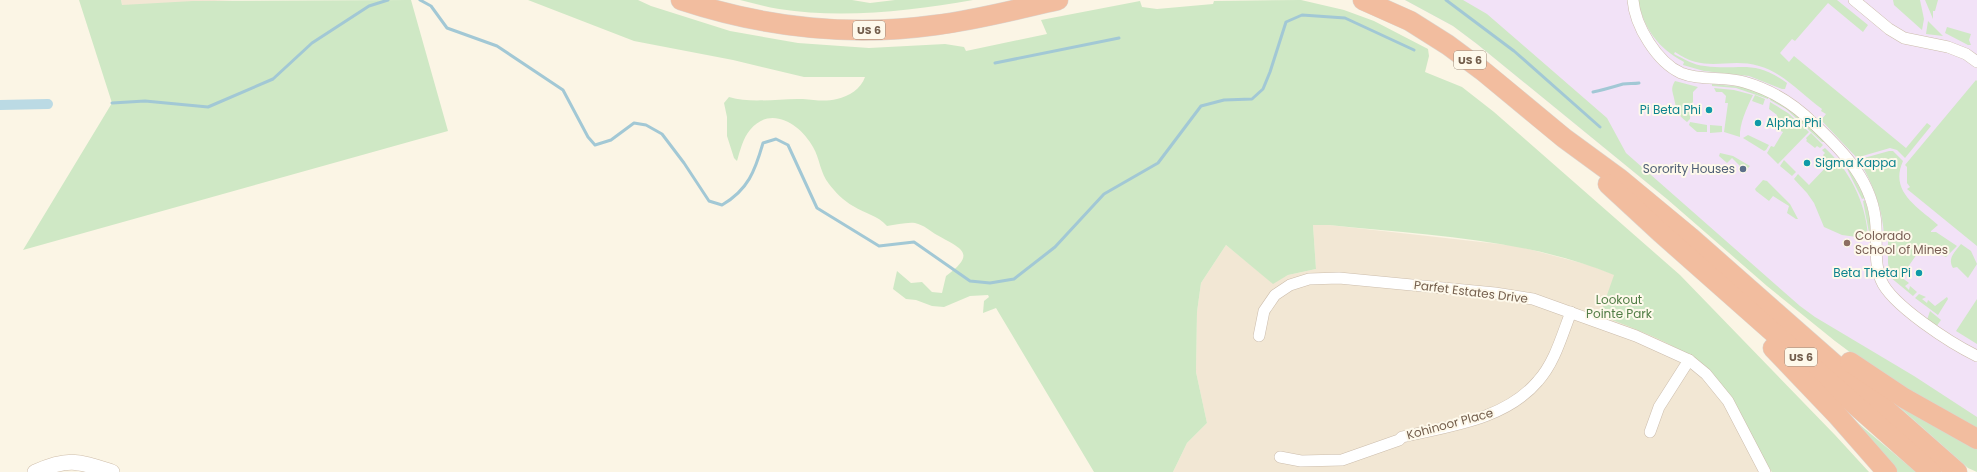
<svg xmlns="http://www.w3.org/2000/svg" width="1977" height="472" viewBox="0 0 1977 472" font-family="Poppins,sans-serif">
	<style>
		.residential { fill: #f2e7d4 }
		.education { fill: #f2e2f7 }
		.green { fill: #cfe8c5 }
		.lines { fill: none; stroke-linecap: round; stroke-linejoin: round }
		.stream { stroke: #a2c8d5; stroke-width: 3 }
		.canal { stroke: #bbdae4; stroke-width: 10 }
		.street-casing { stroke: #ccbdac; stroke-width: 12 }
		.secondary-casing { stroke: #cfbeaa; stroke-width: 16 }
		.highway-casing { stroke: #dbd5d0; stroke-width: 21 }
		.street { stroke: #fff; stroke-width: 11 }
		.secondary { stroke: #fff; stroke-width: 15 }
		.highway { stroke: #f2bd9f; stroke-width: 20 }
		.culture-dot { fill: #0f9aa8; stroke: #fef9eb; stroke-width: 1.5 }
		.service-dot { fill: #5c6f8a; stroke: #fef9eb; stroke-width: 1.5 }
		.education-dot { fill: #8d6e63; stroke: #fef9eb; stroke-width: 1.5 }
		.labels { text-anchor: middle; stroke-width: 4; stroke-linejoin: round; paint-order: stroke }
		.shield { fill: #fef9eb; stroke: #9d8c7c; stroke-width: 1 }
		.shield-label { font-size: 11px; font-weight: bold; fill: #735e4c }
		.culture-label { font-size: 12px; fill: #0d838f; stroke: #fef9eb; text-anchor: end }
		.service-label { font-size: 12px; fill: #4e5e75; stroke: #fef9eb; text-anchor: end }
		.education-label { font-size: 12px; fill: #785e54; stroke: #fef9eb; text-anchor: start }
		.street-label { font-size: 12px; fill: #735e4c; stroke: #fef9eb }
		.park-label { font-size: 12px; fill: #527e47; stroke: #fef9eb }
	</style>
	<rect width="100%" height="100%" fill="#fbf5e5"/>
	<!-- residential -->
	<g class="residential">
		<polygon points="121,0 233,0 122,6"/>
		<polygon points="1313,225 1329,225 1517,246 1589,265 1615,275 1671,344 1694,357 1715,376 1730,396 1772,472 1173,472 1187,443 1207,423 1196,372 1197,312 1201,283 1226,245 1273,283 1288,275 1316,269"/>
	</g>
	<!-- education -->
	<polygon class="education" points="1405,0 1977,0 1977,431 1874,370 1834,340 1667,199 1477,44 1453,26"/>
	<!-- green -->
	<g class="green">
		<polygon points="79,0 121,0 122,5 193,1 411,0 448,131 23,250 112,103"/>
		<path d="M 528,0 L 638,0 L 651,6 L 730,31 L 798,43 L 869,48 L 945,44 L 964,47 L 966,51 L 1047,34 L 1041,20 L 1140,1 L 1142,7 L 1157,9 L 1213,4 L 1214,1 L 1301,0 L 1344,10 L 1374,21 L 1428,49 L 1429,56 L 1425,72 L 1462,87 L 1494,112 L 1680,275 L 1835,435 L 1869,472 L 1772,472 C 1755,448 1745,419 1729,395 C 1699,349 1648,335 1600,315 L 1614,275 C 1524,238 1424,235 1329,225 L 1313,225 L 1316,269 L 1288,275 L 1273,284 L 1226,245 L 1201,283 L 1197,312 L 1196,372 L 1207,423 L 1187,443 L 1173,472 L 1094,472 L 996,308 L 983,313 L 984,301 L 989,297 L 988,295 L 970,296 L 944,307 L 932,306 L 916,300 L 906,299 L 893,289 L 897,271 L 911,283 L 922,282 L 932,292 L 942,293 L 946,276 C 977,253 962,249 937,235 C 930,231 924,225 915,223 C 906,222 896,225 887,226 C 877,215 866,214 853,206 C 844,201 835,192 829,184 C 820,173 820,159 813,147 C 801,125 771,104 750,130 C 743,138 740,151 737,161 L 734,158 L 727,136 L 727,117 L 724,103 L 729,97 C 753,104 779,98 803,99 C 815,100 825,102 837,99 C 849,96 861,89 865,77 L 804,77 L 733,60 L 634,41 Z"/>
		<path d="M 740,0 L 852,0 L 870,3 L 895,0 L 973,0 C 911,11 842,19 779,9 C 766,7 753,3 740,0 Z"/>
		<polygon points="1405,0 1463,0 1487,14 1607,118 1626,153 1800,306 1815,317 1914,376 1977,417 1977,431 1874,370 1835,341 1767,286 1667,199 1477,44 1453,26"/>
		<path d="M 1638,0 L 1837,0 L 1868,25 L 1863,32 L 1828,3 L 1795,41 L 1792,39 L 1780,53 L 1789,62 L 1794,56 L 1906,148 L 1927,123 L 1931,126 L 1905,158 L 1897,150 L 1890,148 L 1859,157 L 1856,157 L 1821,120 L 1826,114 L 1821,111 L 1822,109 C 1801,94 1784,73 1759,66 C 1728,57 1706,74 1675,52 L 1674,54 C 1684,59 1693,65 1705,66 C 1741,71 1753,58 1787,83 L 1785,89 L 1782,89 L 1749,76 L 1704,71 L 1683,65 L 1684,62 C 1658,48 1644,29 1638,0 Z"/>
		<polygon points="1893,0 1920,0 1924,19 1922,30 1894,5"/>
		<polygon points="1925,0 1938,0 1935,11 1933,11 1933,19"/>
		<polygon points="1928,21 1943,36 1926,34"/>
		<polygon points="1947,27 1971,34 1969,40 1971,45 1968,45 1945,33"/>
		<polygon points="1976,80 1977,81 1977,246 1907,189 1910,187 1907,183 1907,167 1905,165"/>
		<path d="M 1675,81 L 1698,87 L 1693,92 L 1693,102 L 1691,104 L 1690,119 L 1687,122 C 1677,115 1676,108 1674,98 C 1673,92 1670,89 1675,81 Z"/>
		<polygon points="1712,84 1744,87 1769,96 1768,99 1736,88 1712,86"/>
		<path d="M 1714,88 L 1734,90 L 1753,95 C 1747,107 1739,125 1740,137 L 1724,132 L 1728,103 L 1725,103 L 1726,96 L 1722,92 L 1716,92 Z"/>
		<polygon points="1755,95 1765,99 1763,105 1752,101"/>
		<polygon points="1771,97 1799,117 1826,142 1822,142 1786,109 1770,100"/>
		<polygon points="1770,102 1788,113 1809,132 1778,164 1767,153 1771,146 1774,147 1783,132 1774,128 1777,115 1769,109"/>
		<polygon points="1690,122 1707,125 1707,132 1697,132 1689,125"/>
		<polygon points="1710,125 1722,126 1722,132 1710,133"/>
		<polygon points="1811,133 1823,145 1820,148 1817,146 1815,148 1806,141 1807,140 1806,138"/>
		<polygon points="1748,135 1769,145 1766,150 1764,151 1743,138"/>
		<path d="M 1825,148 C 1850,171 1865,201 1868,235 L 1864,238 L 1842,235 L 1824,227 L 1814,203 L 1807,193 L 1794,179 L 1798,174 L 1809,185 L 1829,164 L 1823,155 L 1825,153 L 1822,150 Z"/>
		<path d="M 1889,151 L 1893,151 L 1903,161 C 1889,192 1918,207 1938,225 L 1931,231 L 1931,232 L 1936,232 L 1957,246 L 1946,257 L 1924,247 L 1917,254 L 1901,277 L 1909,283 L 1905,286 L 1909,290 L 1910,286 L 1917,292 L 1913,296 L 1890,277 L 1888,263 L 1888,238 L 1884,235 C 1882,208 1874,186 1860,162 L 1860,160 L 1864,158 Z"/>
		<polygon points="1720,153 1733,156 1750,166 1745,171 1732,158 1727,163 1719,156"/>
		<polygon points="1784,160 1796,172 1792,176 1780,166"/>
		<polygon points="1847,169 1850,170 1865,198 1862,199"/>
		<polygon points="1763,180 1767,181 1790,204 1798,219 1796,219 1787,213 1789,206 1773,196 1769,201 1756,191 1755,189"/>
		<polygon points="1865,200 1871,222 1872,236 1870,238 1863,201"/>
		<path d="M 1961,244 L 1971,251 L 1977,264 L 1968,278 L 1957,267 L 1953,268 C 1947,258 1955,252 1961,244 Z"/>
		<polygon points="1919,294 1926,297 1922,299 1927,303 1928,300 1935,306 1947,297 1948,299 1938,315 1915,298"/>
		<polygon points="1977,299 1977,344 1956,331"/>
		<polygon points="1930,311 1941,320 1936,327 1927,320"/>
		<polygon points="1808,381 1916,472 1891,472"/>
		<polygon points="1889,398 1977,447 1977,472 1968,468"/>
	</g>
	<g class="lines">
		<!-- stream -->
		<g class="stream">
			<path d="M 420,0 L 431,6 L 447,28 L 497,46 L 563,90 L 588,137 L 595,145 L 611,140 L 634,123 L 646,125 L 662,134 L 684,163 L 709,201 L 722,205 C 748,190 755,171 763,143 L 776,139 L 788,145 L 817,208 L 879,246 L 914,242 L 970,281 L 990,283 L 1014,279 L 1055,247 L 1104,194 L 1158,163 L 1201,106 L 1224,100 L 1252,99 L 1263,89 L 1270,72 L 1286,22 L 1302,15 L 1345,18 L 1414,50"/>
			<polyline points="1446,0 1514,51 1600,127"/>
			<polyline points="995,63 1119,38"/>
			<path d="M 1593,92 C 1603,90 1613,87 1623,84 C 1628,83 1634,84 1639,83"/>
			<polyline points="112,103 145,101 208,107 273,79 312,43 369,6 388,0"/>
		</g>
		<!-- canal -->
		<polyline class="canal" points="0,105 48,104"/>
		<!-- street casing -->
		<g class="street-casing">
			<g id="street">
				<path d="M 1633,0 C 1635,26 1657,62 1681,73 C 1700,81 1724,76 1744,82 C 1772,90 1793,103 1813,123 C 1843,151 1874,182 1876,226 C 1877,243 1874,263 1881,280 C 1891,305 1952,344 1977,356"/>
				<polyline points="1854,0 1889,29 1904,38 1948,47 1966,54 1977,62"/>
				<polyline points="1259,336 1264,311 1275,295 1290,285 1309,279 1339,278 1495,293 1533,299 1636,336 1689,360 1706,374 1728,401 1765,472"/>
				<polyline points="1650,432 1659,407 1689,360"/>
				<path d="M 1280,457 L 1301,461 L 1342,460 L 1399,440 L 1402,437 C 1449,426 1505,420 1538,381 C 1555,362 1562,335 1571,312"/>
			</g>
		</g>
		<!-- secondary casing -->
		<g class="secondary-casing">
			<path id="secondary" d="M 35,472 C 69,457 78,461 112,472"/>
		</g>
		<!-- highway casing -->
		<g class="highway-casing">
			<g id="highway">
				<path d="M 681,0 C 763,27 850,37 936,25 C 977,20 1018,9 1058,0"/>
				<polyline points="1363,0 1410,21 1448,45 1483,71 1564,138 1620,179 1690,237 1957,472"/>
				<polyline points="1608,184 1661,233 1931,472"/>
				<polyline points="1773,348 1837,415 1887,472"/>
				<polyline points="1850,362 1904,398 1977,439"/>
			</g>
		</g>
		<!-- street -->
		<use href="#street" class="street"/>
		<!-- secondary -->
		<use href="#secondary" class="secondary"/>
		<!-- highway -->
		<use href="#highway" class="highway"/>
	</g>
	<!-- markers -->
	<g class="culture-dot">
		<circle cx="1709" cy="110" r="4"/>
		<circle cx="1758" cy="123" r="4"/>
		<circle cx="1807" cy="163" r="4"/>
		<circle cx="1919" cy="273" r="4"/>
	</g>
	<circle class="service-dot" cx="1743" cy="169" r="4"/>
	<circle class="education-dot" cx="1847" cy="243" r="4"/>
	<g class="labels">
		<!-- shield labels -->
		<g class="shield">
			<rect x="853" y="21" width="32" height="18" rx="3"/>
			<rect x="1454" y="51" width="32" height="18" rx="3"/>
			<rect x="1785" y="348" width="32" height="18" rx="3"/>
		</g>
		<g class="shield-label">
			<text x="869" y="34">US 6</text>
			<text x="1470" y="64">US 6</text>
			<text x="1801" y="361">US 6</text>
		</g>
		<!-- culture labels -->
		<g class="culture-label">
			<text x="1701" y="114">Pi Beta Phi</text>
			<text x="1766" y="127" text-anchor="start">Alpha Phi</text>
			<text x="1815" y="167" text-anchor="start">Sigma Kappa</text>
			<text x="1911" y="277">Beta Theta Pi</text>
		</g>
		<!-- service labels -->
		<g class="service-label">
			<text x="1735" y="173">Sorority Houses</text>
		</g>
		<!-- education labels -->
		<g class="education-label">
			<text x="1855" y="240">Colorado<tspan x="1855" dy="14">School of Mines</tspan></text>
		</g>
		<!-- street labels -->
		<g class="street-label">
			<text transform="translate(1471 292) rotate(7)" y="4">Parfet Estates Drive</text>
			<text transform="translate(1450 424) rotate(-15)" y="4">Kohinoor Place</text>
		</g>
		<!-- park labels -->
		<g class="park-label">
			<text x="1619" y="304">Lookout<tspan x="1619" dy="14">Pointe Park</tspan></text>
		</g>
	</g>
</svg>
